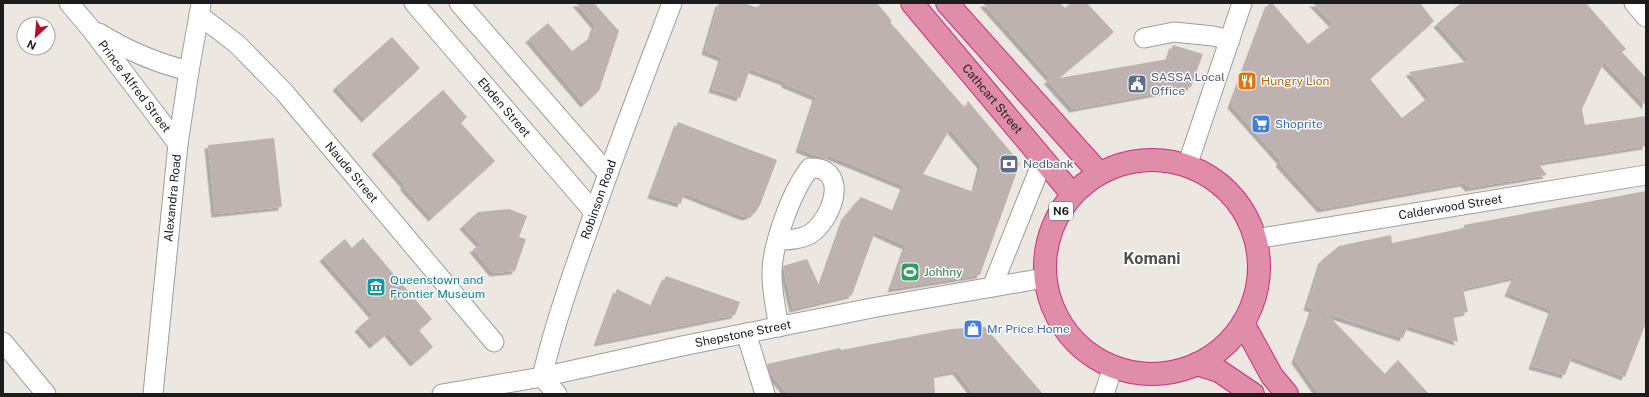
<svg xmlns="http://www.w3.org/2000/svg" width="1649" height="397" viewBox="0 0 1649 397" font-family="'Public Sans',sans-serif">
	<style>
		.building { fill: #bdb2af; fill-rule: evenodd; filter: url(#shadow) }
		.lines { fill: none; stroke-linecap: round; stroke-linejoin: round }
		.minor-casing { stroke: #9d9d9d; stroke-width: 21 }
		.highway-casing { stroke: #cc2d7c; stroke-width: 24 }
		.minor { stroke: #fff; stroke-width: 19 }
		.highway { stroke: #e08da9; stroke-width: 22 }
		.labels { text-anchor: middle; stroke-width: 3; stroke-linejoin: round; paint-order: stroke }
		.shield { fill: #fff; stroke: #606060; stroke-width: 1 }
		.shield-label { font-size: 11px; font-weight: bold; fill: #1c1c1c }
		.service-label { font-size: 12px; fill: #4e5e75; stroke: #fff; text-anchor: start }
		.food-label { font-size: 12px; fill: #c56008; stroke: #fff; text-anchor: start }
		.street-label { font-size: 12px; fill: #1c1c1c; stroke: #fff }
		.shop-label { font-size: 12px; fill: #366cbe; stroke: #fff; text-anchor: start }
		.leisure-label { font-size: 12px; fill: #27864d; stroke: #fff; text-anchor: start }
		.culture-label { font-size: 12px; fill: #0d838f; stroke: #fff; text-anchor: start }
		.district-label { font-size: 16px; font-weight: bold; fill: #4f4f4f; stroke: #fff }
	</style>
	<defs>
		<filter id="shadow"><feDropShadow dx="-3.5" dy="3.5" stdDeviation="0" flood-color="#0004"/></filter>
	</defs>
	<rect width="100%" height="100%" fill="#ede7e2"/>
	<!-- building -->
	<g class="building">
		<polygon points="576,3 594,3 619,31 599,91 584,104 529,39 548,23 572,51 591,37 595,25"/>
		<path d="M 719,3 L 744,3 L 758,8 L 760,3 L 877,3 L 892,21 L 890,22 L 965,108 L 968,101 L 1020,163 L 980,275 L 891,289 L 906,246 L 875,232 L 852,295 L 793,309 L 783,266 L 807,259 L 820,287 L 845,216 L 861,197 L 894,211 L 904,186 L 828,155 L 826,159 L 799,149 L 816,97 L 785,84 L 785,82 L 750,69 L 740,98 L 712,89 L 722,58 L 705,51 ZM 950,129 L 981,165 L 974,192 L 923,174 Z"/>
		<polygon points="983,3 1060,3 1065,8 1071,3 1087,3 1114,32 1059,78 1168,59 1173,45 1203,54 1191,87 1073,109 1047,80 1051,79"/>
		<polygon points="1269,3 1272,3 1308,44 1333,24 1313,3 1420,3 1434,21 1370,79 1402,118 1429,97 1409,72 1470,61 1437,24 1461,3 1586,3 1626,49 1622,52 1646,78 1646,106 1604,62 1582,109 1585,125 1646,116 1646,146 1538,163 1547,175 1469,188 1464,183 1321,209 1279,163 1281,161 1231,105"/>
		<polygon points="392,37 420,68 365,119 336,87"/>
		<polygon points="443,90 467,117 461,123 495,161 432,218 403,186 405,185 375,151"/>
		<polygon points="678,122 777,160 760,205 755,213 747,217 742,216 684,193 681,204 651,195"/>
		<polygon points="274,138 282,207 215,214 208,145"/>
		<polygon points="1646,191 1646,323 1625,377 1572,357 1565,375 1532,366 1552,310 1508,293 1515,277 1463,289 1468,312 1453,315 1458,342 1408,326 1403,338 1326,313 1385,374 1398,360 1429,394 1319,394 1295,360 1313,309 1307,307 1322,260 1339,246 1391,235 1392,243 1464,228 1464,225"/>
		<polygon points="509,209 527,216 519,237 526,239 515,271 493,273 473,249 481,245 463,226 478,212"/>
		<polygon points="363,238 432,319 419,330 433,347 414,363 388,333 373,345 358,328 373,315 323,258 345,239 352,248"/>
		<polygon points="666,276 740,302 735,315 597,343 617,289 652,306"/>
		<polygon points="985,327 1043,394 974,394 956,371 934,375 935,394 788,394 770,373 767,364 840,348 841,350 951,329"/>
	</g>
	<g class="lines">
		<!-- minor casing -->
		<g class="minor-casing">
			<g id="minor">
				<path id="s1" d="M 69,3 L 91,29 L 178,144"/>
				<path id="s2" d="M 414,3 L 594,212"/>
				<polyline points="459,3 608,174"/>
				<polyline points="1634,3 1646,17"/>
				<path id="s3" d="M 199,15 L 237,44 L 285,93 L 494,342"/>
				<path d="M 99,33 C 128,51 156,63 189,71"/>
				<polyline points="1144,38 1174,32 1213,36 1230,40"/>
				<polyline points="1187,166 1242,3"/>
				<path id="s4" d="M 1255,239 L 1646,175"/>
				<path d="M 778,240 C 787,240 797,240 806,236 C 825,229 847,185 825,171 C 821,168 815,168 810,168 C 792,190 771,247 772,275 C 772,292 776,310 779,327"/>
				<polyline points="992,287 1043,160"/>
				<polyline points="746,333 765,394"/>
				<polyline points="3,342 46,394"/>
				<path id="s5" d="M 153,394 L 178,144 L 189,71 L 201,4"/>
				<path id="s6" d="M 442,394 L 542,377 L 682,346 L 877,307 L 1045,278"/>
				<path id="s7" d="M 557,394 L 542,377 C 555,322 574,269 593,216 C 618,144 645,74 672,3"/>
				<polyline points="1104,394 1113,367"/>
			</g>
		</g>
		<!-- highway casing -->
		<g class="highway-casing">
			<g id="highway">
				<path id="s8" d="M 912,3 L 1072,194"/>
				<polyline points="947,3 1099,173"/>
				<circle cx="1152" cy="267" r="107"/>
				<polyline points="1243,323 1272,376 1287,394"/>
				<polyline points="1197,364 1219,371 1253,394"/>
			</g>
		</g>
		<!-- minor -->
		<use href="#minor" class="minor"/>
		<!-- highway -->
		<use href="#highway" class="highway"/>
	</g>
	<!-- icons -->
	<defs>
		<g id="restaurant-square" transform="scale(1)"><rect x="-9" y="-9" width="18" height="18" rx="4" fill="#e8710a" stroke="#fff"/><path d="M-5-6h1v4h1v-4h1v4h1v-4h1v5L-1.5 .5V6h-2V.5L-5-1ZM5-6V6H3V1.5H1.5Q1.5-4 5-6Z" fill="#fff"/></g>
		<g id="civic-square" transform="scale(1)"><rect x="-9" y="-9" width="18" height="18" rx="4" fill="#5c6f8a" stroke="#fff"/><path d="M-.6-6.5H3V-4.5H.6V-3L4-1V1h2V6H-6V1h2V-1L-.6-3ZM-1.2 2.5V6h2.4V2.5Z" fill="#fff"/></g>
		<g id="supermarket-square" transform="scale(1)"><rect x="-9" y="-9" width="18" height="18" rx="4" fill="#3f7fe0" stroke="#fff"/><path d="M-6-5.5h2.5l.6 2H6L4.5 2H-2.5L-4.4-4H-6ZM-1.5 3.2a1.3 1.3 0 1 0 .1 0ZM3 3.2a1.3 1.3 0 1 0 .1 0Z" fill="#fff"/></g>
		<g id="bank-square" transform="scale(1)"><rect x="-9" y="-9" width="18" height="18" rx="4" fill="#5c6f8a" stroke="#fff"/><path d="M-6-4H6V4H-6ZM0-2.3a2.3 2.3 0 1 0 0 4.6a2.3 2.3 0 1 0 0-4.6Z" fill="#fff"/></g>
		<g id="stadium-square" transform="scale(1)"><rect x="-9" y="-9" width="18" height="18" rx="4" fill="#2e9e5b" stroke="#fff"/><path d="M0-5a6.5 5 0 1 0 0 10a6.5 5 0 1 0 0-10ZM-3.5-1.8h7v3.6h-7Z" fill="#fff"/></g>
		<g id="museum-square" transform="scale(1)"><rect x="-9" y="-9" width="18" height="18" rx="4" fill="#0f9aa8" stroke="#fff"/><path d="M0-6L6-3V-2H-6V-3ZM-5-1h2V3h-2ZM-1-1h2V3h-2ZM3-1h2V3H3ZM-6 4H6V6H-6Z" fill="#fff"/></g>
		<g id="shop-square" transform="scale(1)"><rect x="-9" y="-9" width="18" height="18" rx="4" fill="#3f7fe0" stroke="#fff"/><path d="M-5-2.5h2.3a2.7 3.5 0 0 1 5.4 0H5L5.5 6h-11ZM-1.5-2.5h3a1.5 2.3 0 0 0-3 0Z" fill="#fff"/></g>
	</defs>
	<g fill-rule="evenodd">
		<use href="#restaurant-square" x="1247" y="81"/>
		<use href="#civic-square" x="1137" y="84"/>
		<use href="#supermarket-square" x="1261" y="124"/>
		<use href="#bank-square" x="1009" y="164"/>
		<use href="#stadium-square" x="910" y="272"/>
		<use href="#museum-square" x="376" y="287"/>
		<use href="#shop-square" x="973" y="329"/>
	</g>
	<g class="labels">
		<!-- shield labels -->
		<rect class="shield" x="1049" y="202" width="24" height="18" rx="3"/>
		<g class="shield-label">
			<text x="1061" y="215">N6</text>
		</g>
		<!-- service labels -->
		<g class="service-label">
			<text x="1151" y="81">SASSA Local<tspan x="1151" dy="14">Office</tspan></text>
			<text x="1023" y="168">Nedbank</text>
		</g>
		<!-- food labels -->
		<g class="food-label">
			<text x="1261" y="85">Hungry Lion</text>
		</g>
		<!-- street labels -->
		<g class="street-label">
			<text dy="4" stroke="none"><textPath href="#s1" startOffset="106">Prince Alfred Street</textPath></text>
			<text dy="4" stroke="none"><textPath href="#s8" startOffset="125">Cathcart Street</textPath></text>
			<text dy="4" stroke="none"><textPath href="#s2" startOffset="138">Ebden Street</textPath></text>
			<text dy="4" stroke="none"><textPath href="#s3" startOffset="220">Naude Street</textPath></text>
			<text dy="4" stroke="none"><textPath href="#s5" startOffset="197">Alexandra Road</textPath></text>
			<text dy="4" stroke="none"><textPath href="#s7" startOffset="209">Robinson Road</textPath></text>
			<text dy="4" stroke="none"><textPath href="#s4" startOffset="198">Calderwood Street</textPath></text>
			<text dy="4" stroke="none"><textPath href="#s6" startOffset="307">Shepstone Street</textPath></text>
		</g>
		<!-- shop labels -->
		<g class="shop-label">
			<text x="1275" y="128">Shoprite</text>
			<text x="987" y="333">Mr Price Home</text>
		</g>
		<!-- leisure labels -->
		<g class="leisure-label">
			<text x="924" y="276">Johhny</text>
		</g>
		<!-- culture labels -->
		<g class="culture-label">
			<text x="390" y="284">Queenstown and<tspan x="390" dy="14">Frontier Museum</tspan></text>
		</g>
		<!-- district labels -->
		<g class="district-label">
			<text x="1152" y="264">Komani</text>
		</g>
	</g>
	<!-- border -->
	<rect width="1649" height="397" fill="none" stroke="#1c1c1c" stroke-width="8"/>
	<!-- north arrow -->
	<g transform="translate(36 36) rotate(206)"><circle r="19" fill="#ffffff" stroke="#a4a4a4"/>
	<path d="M0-3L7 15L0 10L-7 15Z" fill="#bc0b27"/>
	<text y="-6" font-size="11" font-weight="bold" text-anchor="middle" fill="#1c1c1c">N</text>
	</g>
</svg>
